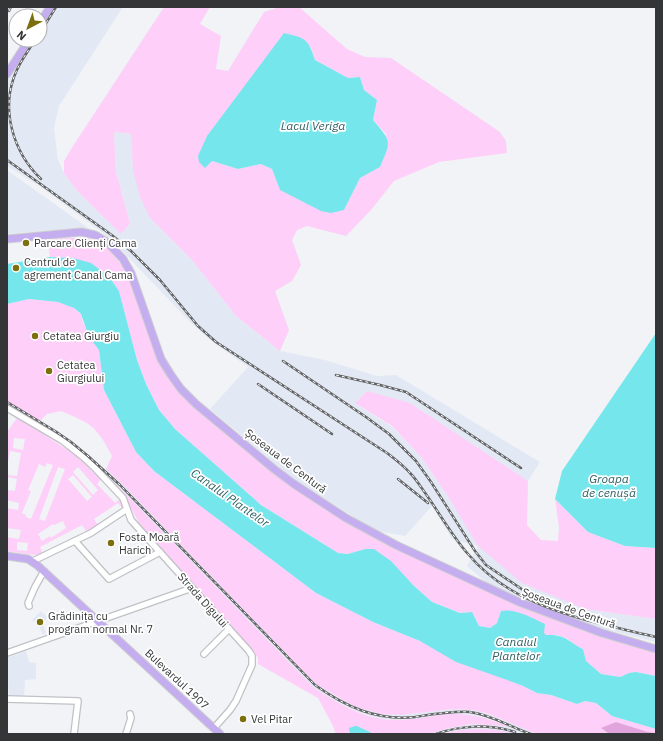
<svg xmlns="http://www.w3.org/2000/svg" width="663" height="741" viewBox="0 0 663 741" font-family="'IBM Plex Sans',sans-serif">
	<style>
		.built { fill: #e3e9f4 }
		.green { fill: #fecff8; fill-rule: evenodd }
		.forest { fill: #e2a4dc }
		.water { fill: #75e7ec }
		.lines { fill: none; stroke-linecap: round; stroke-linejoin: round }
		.minor-casing { stroke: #c0c2c6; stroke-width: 8 }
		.major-casing { stroke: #cecfcf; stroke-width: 9 }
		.minor { stroke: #fff; stroke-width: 5.5 }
		.major { stroke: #c4aeef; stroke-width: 7 }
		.rail-casing { stroke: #636466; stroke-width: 2.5 }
		.rail { stroke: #fff; stroke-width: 1; stroke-dasharray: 3; stroke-linecap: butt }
		.poi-dot { fill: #7c6f0e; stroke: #fff; stroke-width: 1.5 }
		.labels { text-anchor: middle; stroke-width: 3.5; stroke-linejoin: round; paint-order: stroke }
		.poi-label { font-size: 11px; fill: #343536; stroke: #fff; text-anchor: start }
		.street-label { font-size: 11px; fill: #343536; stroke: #fff }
		.water-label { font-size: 12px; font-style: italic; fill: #2f6063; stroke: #fff }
	</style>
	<rect width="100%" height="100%" fill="#f1f3f7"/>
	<!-- built -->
	<g class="built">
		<polygon points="53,7 123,7 59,106 54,128 58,160 64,173 78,192 121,233 130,222 116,172 114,132 131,134 133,170 150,218 192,260 236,316 280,351 325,360 377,376 396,375 540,462 528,481 410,403 356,404 392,427 422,458 449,498 585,609 656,619 656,642 515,607 467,566 478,546 452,539 432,506 405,536 377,531 296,481 210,409 248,367 214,343 191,323 110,238 38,185 7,166 7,79 32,40 40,40 40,27"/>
		<polygon points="7,170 91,230 67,229 7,234"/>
		<polygon points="106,469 122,484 316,684 335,696 359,708 382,714 401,715 453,709 478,711 502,719 537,734 514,734 499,730 481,729 459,730 443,734 430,734 449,728 472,724 491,725 509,727 488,718 467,714 400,720 381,719 358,712 333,700 313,687 119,487 103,473"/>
		<polygon points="41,611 47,617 43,625 46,633 43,635 39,626 32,620"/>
		<polygon points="26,651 29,662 36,663 36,679 25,680 24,696 9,697 7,658"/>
	</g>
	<!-- green -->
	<g class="green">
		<path d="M 164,7 L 210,7 L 200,24 L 221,36 L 216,69 L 228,71 L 264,12 L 280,7 L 299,7 L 347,49 L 365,57 L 391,58 L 500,132 L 506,141 L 507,153 L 439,162 L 394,181 L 371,210 L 346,236 L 307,226 L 297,230 L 292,240 L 301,265 L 292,281 L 275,291 L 289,330 L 280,351 L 236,316 L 192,260 L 150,218 L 140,197 L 133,170 L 131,134 L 114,132 L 116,172 L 130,223 L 121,234 L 78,192 L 64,173 L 64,161 L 73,146 ZM 311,47 L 315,60 L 348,78 L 360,77 L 364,90 L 377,100 L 373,120 L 386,134 L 380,167 L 360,178 L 344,210 L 280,190 L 272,169 L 261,164 L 238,169 L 212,161 Z"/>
		<polygon points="70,238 86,238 97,241 107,247 131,277 153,348 167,374 294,487 451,573 656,651 656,676 636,672 629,673 620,677 601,674 586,661 583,649 575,645 568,639 557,635 546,635 501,611 497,623 490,628 479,626 474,616 467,612 461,613 432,602 413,585 365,549 348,554 338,553 261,505 175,429 159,410 146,384 137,360 119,291 112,281 103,272 61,258 50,257 48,239"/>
		<path d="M 29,299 L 58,302 L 67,305 L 74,308 L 81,315 L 83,323 L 93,342 L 99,350 L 104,390 L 136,452 L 154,471 L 316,593 L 373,622 L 420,641 L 495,675 L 521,685 L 537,693 L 551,695 L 577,704 L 585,701 L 596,703 L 612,716 L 656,729 L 656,733 L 648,732 L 616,722 L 601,729 L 609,734 L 537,734 L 489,714 L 473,710 L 453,709 L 401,715 L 382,714 L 359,708 L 348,703 L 316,684 L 122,484 L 106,469 L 112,456 C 97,426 90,423 61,411 L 47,414 L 37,424 L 7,406 L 7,304 Z"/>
		<polygon points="367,391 410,403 528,481 527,525 541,540 558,541 559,527 555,499 588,532 625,546 656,548 656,619 585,609 522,583 478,546 449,498 422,458 392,426 355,403"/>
		<path d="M 17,418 L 37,430 L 75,455 L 101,479 L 97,484 L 115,503 L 120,499 L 123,508 L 122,508 L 118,503 L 94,519 L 98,525 L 86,531 L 82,525 L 40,547 L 43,554 L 34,555 L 7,551 L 7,537 L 19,539 L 21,530 L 7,528 L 7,508 L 18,510 L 19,503 L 7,500 L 7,490 L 15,491 L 17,479 L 7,477 L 7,475 L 17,476 L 21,453 L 10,451 L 7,468 L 7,432 ZM 14,438 L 25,439 L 23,450 L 13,448 ZM 47,463 L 53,465 L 31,519 L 26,517 L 26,515 L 22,513 L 31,491 L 28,490 L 39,464 L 45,467 ZM 58,467 L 65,469 L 45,521 L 39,519 ZM 78,467 L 98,490 L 93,495 L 73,472 ZM 73,475 L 92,497 L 87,501 L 68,479 ZM 63,521 L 66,528 L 51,538 L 50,536 L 42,541 L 38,534 L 53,524 L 54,525 ZM 17,542 L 28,543 L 27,551 L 17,550 Z"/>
		<path d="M 103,473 L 119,487 L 313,687 C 334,701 356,715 382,719 C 405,722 428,716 451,714 C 472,713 491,719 510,727 L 491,725 L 472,724 L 449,728 L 430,734 L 336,734 L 332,724 L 318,698 L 258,664 L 258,658 L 255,653 L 140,525 L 125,497 Z"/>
		<polygon points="481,729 499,730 514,734 443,734 459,730"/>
	</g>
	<!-- forest -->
	<polygon class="forest" points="616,722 648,732 656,733 656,734 609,734 601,728"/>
	<!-- water -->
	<g class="water">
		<path d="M 284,33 C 305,38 308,38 315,60 L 348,78 L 360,77 L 364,90 L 377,100 L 373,120 C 392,142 391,141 380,167 L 360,178 L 344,210 L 331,213 L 321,211 L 280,190 L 272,169 L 261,164 L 238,169 L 212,161 L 205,168 L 199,162 L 198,156 L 207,136 Z"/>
		<path d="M 50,257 L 73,258 L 91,263 L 103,272 L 112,281 L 119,291 L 137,360 L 146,384 L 159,410 L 175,429 L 261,505 L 338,553 L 348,554 L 365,549 L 374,549 L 391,561 L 413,585 L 432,602 L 460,613 L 472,612 L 479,626 L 490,628 L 497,623 L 501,611 C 515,608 532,618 545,624 L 544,633 L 546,635 C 566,634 567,641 583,649 L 586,661 L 601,674 L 620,677 L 629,673 L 636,672 L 656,676 L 656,729 L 612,716 L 596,703 L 585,701 L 577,704 L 551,695 L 537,693 L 521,685 L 456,662 L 420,641 L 373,622 L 316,593 L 154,471 L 136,452 L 104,390 L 99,350 L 89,337 L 81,314 L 74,308 L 58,302 L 29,299 L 7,304 L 7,264 Z"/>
		<polygon points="656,333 656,548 625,546 588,532 555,499 562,471"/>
		<polygon points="355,726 357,726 374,734 350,734 349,728"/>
	</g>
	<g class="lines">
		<!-- minor casing -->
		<g class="minor-casing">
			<g id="minor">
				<polyline points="7,408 63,441 82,456 94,467 123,498 131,520 249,651 252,656 252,665 236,701 230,710 214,728"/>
				<polyline points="75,541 109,579 160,552"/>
				<polyline points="33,561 91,533 127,509"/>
				<polyline points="29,606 28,603 35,587 44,571"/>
				<polyline points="7,653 192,588"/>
				<polyline points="204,654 229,629"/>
				<polyline points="7,699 78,701 74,734"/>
				<polyline points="126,734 131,718 130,714"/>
			</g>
		</g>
		<!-- major casing -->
		<g class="major-casing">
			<g id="major">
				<polyline points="40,23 50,7"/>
				<polyline points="7,74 29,40"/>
				<polyline points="7,239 81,232 95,235 107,242 123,259 131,273 161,359 171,375 181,389 196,404 274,469 294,484 346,518 396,545 519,602 602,633 656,649"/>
				<polyline points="7,556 28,559 37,565 220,734"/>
			</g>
		</g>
		<!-- minor -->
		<use href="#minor" class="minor"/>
		<!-- major -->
		<use href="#major" class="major"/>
		<!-- rail casing -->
		<g class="rail-casing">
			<g id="rail">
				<polyline points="9,11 11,7"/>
				<polyline points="40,33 56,7"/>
				<path d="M 35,40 C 29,50 21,60 16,72 C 0,109 13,152 41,179"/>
				<path d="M 7,160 L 113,236 L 131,251 L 160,280 L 198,326 L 216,342 L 387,453 C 395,459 403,465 410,473 C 417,480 422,489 428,497 C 441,516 453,537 468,554 C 514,609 590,621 656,637"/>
				<polyline points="283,361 366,417 389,434 416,461 431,482 475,551 486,565 526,592 531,594"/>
				<polyline points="336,375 380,385 406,392 521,468"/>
				<polyline points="258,384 332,434"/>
				<path d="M 7,402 L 55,431 L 71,442 L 88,456 L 120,485 L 315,685 C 346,707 377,721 415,717 C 434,714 451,711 470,712 C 492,715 510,727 531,734"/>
				<polyline points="398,479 428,503"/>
				<path d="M 436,734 C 461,725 490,724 515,732"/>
			</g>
		</g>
		<!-- rail -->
		<use href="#rail" class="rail"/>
	</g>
	<!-- markers -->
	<g class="poi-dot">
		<circle cx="26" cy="243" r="4"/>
		<circle cx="16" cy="268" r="4"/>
		<circle cx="35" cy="336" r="4"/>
		<circle cx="49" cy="371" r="4"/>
		<circle cx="111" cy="543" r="4"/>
		<circle cx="40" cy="622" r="4"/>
		<circle cx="243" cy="719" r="4"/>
	</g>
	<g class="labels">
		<!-- poi labels -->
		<g class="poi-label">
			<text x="34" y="247">Parcare Clienți Cama</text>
			<text x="24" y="266">Centrul de<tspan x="24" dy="13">agrement Canal Cama</tspan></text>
			<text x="43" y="340">Cetatea Giurgiu</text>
			<text x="57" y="369">Cetatea<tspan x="57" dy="13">Giurgiului</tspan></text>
			<text x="119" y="541">Fosta Moară<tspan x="119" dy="13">Harich</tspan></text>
			<text x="48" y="620">Grădinița cu<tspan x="48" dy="13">program normal Nr. 7</tspan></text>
			<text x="251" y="723">Vel Pitar</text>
		</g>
		<!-- street labels -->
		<g class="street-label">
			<text transform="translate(286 461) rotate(37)" y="4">Șoseaua de Centură</text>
			<text transform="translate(203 600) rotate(48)" y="4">Strada Digului</text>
			<text transform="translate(569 608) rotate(20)" y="4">Șoseaua de Centură</text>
			<text transform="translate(177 679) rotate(43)" y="4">Bulevardul 1907</text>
		</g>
		<!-- water labels -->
		<g class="water-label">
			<text x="313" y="130">Lacul Veriga</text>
			<text x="609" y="483">Groapa<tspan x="609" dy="14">de cenușă</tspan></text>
			<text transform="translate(230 498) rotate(35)" y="4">Canalul Plantelor</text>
			<text x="516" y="646">Canalul<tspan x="516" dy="14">Plantelor</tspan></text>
		</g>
	</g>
	<!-- border -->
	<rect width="663" height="741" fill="none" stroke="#343536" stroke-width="16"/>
	<!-- north arrow -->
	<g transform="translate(28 28) rotate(221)"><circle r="19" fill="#ffffff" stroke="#aeaeaf"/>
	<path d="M0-3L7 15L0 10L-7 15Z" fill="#7c6f0e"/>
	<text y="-6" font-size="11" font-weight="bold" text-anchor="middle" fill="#343536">N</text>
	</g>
</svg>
